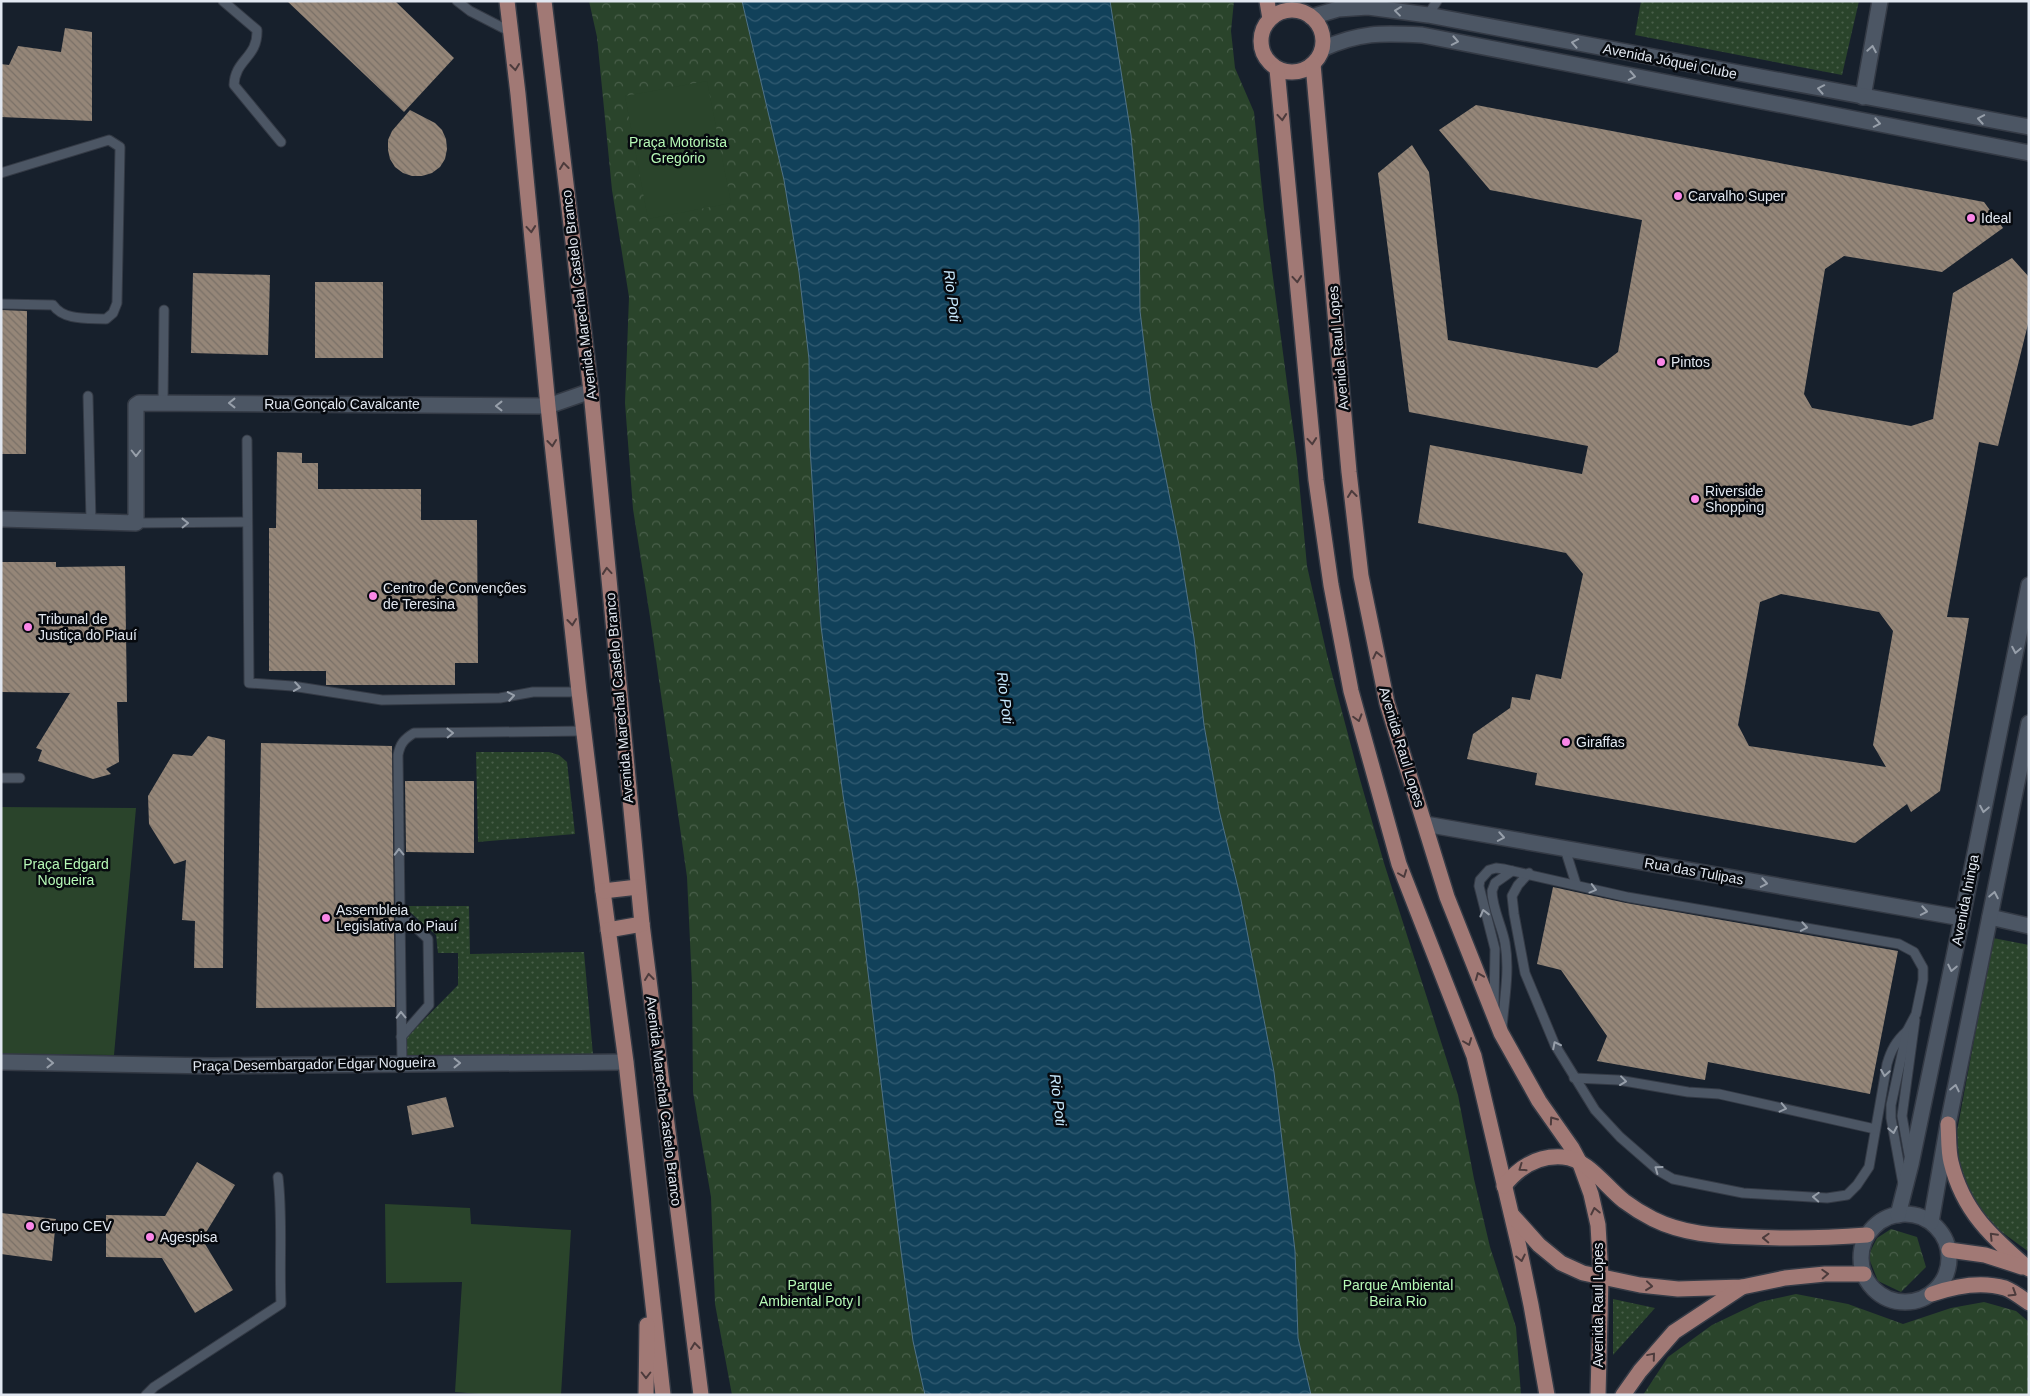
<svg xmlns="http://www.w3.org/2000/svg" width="2030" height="1396" viewBox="0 0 2030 1396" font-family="Arial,sans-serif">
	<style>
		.grass { fill: url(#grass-dots) }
		.forest { fill: url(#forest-crowns) }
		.green { fill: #2a442b }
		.water { fill: url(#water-waves); stroke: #507387 }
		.building { fill: url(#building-back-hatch); fill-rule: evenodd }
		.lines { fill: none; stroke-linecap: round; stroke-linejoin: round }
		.lane-casing { stroke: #343a45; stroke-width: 11 }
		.street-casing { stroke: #343a45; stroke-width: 18 }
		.secondary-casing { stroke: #343a45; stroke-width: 18 }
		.primary-casing { stroke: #343a45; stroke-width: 18 }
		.lane { stroke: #4c5664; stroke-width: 9 }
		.street { stroke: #4c5664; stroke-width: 15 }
		.secondary { stroke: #4c5664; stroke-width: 15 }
		.primary { stroke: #a17975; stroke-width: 15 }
		.oneway { stroke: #979faa }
		.oneway2 { stroke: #4c3b3c }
		.poi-dot { fill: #fa87e7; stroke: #06090e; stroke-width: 2 }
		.labels { text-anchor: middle; stroke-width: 5; stroke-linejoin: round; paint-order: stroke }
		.street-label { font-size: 14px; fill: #e2e8f1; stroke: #06090e }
		.park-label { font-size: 14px; fill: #b6f9b6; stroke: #06090e }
		.poi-label { font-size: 14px; fill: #e2e8f1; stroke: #06090e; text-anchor: start }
		.water-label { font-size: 15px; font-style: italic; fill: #c8e9fd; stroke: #06090e }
	</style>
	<defs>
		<pattern id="grass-dots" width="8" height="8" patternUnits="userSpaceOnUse" patternTransform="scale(1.25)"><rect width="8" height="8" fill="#2a442b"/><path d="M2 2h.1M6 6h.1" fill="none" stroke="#495f4a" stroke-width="1.8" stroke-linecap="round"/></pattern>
		<pattern id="forest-crowns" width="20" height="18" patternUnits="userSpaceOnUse" patternTransform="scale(1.25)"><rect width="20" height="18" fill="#2a442b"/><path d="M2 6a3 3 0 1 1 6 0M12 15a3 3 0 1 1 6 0" fill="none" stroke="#495f4a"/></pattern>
		<pattern id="water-waves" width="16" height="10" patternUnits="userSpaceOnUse" patternTransform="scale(1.25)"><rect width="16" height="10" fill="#11415a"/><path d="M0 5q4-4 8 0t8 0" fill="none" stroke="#335c72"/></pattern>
		<pattern id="building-back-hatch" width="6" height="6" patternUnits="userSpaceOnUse" patternTransform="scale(1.25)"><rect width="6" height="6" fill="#958678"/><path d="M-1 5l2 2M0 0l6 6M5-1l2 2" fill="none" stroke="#797067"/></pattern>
	</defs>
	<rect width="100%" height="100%" fill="#17202c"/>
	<!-- grass -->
	<g class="grass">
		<polygon points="1641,1 1859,1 1842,75 1635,35"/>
		<polygon points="476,752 549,752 559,755 567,762 575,834 478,842"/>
		<polygon points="403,906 469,906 470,954 584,952 593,1055 405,1057 405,1039 458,985 458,953 438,953 436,935"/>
		<polygon points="1993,938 2029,945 2029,1252 1999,1230 1976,1208 1959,1162 1957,1131"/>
		<polygon points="1613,1299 1655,1308 1613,1355"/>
	</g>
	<!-- forest -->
	<g class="forest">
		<polygon points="589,1 742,1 784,180 799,272 809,359 814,538 821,626 843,795 858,888 901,1251 913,1341 925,1395 732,1395 715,1304 711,1197 693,1092 692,985 687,877 650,617 633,509 625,403 629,297 612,190 597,37"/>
		<polygon points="1110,1 1234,1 1231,31 1235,68 1254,112 1264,209 1297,459 1307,566 1327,655 1359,776 1384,863 1458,1095 1474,1179 1490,1247 1516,1327 1521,1395 1311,1395 1298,1338 1295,1251 1274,1072 1241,900 1219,810 1204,725 1194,638 1179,545 1151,402 1140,311 1139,223 1117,44"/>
		<polygon points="1891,1229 1917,1237 1926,1267 1901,1292 1878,1281 1868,1256 1877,1238"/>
		<polygon points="1796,1294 1848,1304 1903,1324 1951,1308 1984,1302 2016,1311 2029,1322 2029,1395 1643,1395 1668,1357 1712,1325 1760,1302"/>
	</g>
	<!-- green -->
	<g class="green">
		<polygon points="707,81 731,203 648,219 625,96"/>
		<polygon points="1,807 136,808 114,1055 1,1054"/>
		<polygon points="385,1204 470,1208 471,1224 571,1230 561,1395 491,1395 455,1392 462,1282 386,1283"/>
	</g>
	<!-- water -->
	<polygon class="water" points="742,1 1110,1 1131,135 1139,223 1140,311 1151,402 1179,545 1194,638 1204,725 1219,810 1241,900 1274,1072 1295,1251 1298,1338 1311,1395 925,1395 913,1341 901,1251 858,888 843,795 821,626 810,447 809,359 799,272 784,180"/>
	<!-- building -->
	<g class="building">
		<polygon points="287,1 395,1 454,58 404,112"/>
		<polygon points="65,28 92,32 92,121 1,117 1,64 9,65 18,46 61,52"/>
		<path d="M 1476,105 L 1984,202 L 2003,228 L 1942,272 L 1844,256 L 1825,269 L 1804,394 L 1812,408 L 1911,426 L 1933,419 L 1953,293 L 2012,258 L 2029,277 L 2029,320 L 1998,446 L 1979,442 L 1947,617 L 1969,618 L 1940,791 L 1911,812 L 1907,804 L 1855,843 L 1535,785 L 1537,773 L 1467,759 L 1473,734 L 1510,708 L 1512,697 L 1530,700 L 1536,674 L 1561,679 L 1583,574 L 1566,553 L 1418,523 L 1430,445 L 1582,474 L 1588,446 L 1409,412 L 1378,173 L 1412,145 L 1429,172 L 1448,340 L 1597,368 L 1618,352 L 1642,220 L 1490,190 L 1439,130 ZM 1781,594 L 1879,612 L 1893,631 L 1873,745 L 1886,767 L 1749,746 L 1738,725 L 1760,602 Z"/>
		<polygon points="410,110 435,123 442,130 446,139 447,149 445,159 440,167 432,173 422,176 412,176 403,173 395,167 390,159 388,150 388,140 392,131"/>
		<polygon points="193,273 270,275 268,355 191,353"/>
		<rect x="315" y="282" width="68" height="76"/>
		<polygon points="1,310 27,311 26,454 1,454"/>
		<polygon points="277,452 302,453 302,463 318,463 318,489 421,489 421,520 477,520 478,663 455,663 455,685 326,685 326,671 269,671 269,528 276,528"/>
		<polygon points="1,562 56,562 56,567 125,566 127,702 117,702 119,762 106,769 111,774 93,779 38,761 42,750 36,748 70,693 1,692"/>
		<polygon points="208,736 225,740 223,968 194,968 195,921 182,920 186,860 174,864 149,824 148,796 173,754 192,756"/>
		<polygon points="261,743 392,746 395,1007 256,1008"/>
		<polygon points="405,781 474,781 474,853 406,852"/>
		<polygon points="1553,887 1626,903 1898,951 1870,1094 1708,1062 1705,1080 1597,1061 1607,1036 1561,970 1537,964"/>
		<polygon points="446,1097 454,1127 412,1135 407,1106"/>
		<polygon points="197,1162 235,1185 202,1239 233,1290 195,1313 162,1258 106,1257 106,1215 165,1216"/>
		<polygon points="1,1213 56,1219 52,1261 1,1254"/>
	</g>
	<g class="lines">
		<!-- lane casing -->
		<g class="lane-casing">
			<g id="lane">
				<path d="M 223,1 L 257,30 C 258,58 235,59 234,85 L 281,142"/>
				<polyline points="457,1 470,11 511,32"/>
				<polyline points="1428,15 1437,1"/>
				<path d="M 1,173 L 109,140 L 120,147 L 117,303 L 113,313 L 106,319 C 88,318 64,321 53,305 L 1,304"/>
				<polyline points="88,396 91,521"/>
				<polyline points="163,403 164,310"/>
				<polyline points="247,440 249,683 292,686 382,700 500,698 533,692 579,692"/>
				<polyline points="136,523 247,522"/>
				<polyline points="1,778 20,778"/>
				<polyline points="1565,849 1576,884"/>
				<path d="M 1529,873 L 1518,885 L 1512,896 L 1514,914 L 1525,973 L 1555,1045 L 1595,1110 L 1620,1137 L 1659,1171 L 1673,1179 L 1743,1193 L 1827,1198 L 1847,1195 L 1857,1185 L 1869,1167 L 1887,1064 C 1891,1050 1896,1041 1907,1031"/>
				<polyline points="400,912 428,939 429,1005 401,1037"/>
				<polyline points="1494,1006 1495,949 1479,886 1480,880 1489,870 1496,868 1504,869 1627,897 1899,944 1914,952 1923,968 1923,980 1916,1014 1907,1031 1891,1105 1891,1118 1903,1184"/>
				<path d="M 1502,1028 C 1504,1000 1510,971 1505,943 C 1502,926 1492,908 1492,891 L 1495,883 L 1512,871"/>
				<path d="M 402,1063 L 398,755 C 400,744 404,739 414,733 L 584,731"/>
				<polyline points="1574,1078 1618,1080 1688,1092 1719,1094 1875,1129"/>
				<polyline points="1909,1155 1902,1116 1915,1020"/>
				<path d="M 146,1395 L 154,1387 L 281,1304 C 279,1261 283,1219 278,1177"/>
			</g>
		</g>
		<!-- street casing -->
		<g class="street-casing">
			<g id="street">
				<polyline points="1863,97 1880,1"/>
				<polyline points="1,519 136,523 136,405 139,403 548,406 591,391"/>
				<polyline points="1425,824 1962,918"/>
				<polyline points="1990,917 2029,926"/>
				<polyline points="1,1062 213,1066 626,1062"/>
			</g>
		</g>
		<!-- secondary casing -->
		<g class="secondary-casing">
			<g id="secondary">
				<polyline points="1311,17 1338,9 1368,7 1428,15 2029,127"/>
				<path d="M 1322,49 C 1360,32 1381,33 1422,35 L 2029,153"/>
				<circle cx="1905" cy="1258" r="44"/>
				<polyline points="1898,1215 1911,1164 1962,918 2029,585"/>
				<polyline points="1931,1222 1948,1124 2029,723"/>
			</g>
		</g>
		<!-- primary casing -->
		<g class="primary-casing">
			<g id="primary">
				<polyline points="507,1 518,94 548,406 579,692 603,891 626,1062 663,1395"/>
				<polyline points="544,1 591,391 642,924 701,1395"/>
				<polyline points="1267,1 1270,19"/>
				<circle cx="1292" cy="41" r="31"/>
				<polyline points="1313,64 1349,472 1361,576 1387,703 1447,897 1501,1033 1539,1101 1572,1148 1579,1161 1591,1194 1598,1225 1601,1277 1598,1395"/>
				<polyline points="1277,69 1316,480 1331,585 1351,691 1399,864 1474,1056 1519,1247 1531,1305 1547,1395"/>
				<polyline points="603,891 638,887"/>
				<polyline points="608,930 642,924"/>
				<path d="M 1948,1124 C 1949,1136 1948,1150 1951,1162 C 1963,1212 1992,1237 2029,1269"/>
				<path d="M 1504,1186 C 1519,1167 1538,1155 1563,1157 C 1588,1159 1605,1186 1624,1201 C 1632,1207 1643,1214 1653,1219 C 1683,1234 1716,1236 1749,1237 C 1789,1239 1828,1238 1867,1235"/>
				<polyline points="1512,1215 1539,1245 1561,1263 1583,1273 1640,1285 1678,1289 1742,1287 1785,1278 1825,1274 1864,1274"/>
				<polyline points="1949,1250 1985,1255 2022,1267"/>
				<path d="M 1932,1294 C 1955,1286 1981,1281 2005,1288 C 2013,1291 2022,1298 2029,1303"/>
				<polyline points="646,1395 647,1325"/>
				<polyline points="1623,1395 1640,1371 1674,1332 1742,1287"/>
			</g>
		</g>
		<!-- lane -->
		<use href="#lane" class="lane"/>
		<!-- street -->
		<use href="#street" class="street"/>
		<!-- secondary -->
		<use href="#secondary" class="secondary"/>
		<!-- primary -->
		<use href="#primary" class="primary"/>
	</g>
	<!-- one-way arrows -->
	<defs><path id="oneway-chevron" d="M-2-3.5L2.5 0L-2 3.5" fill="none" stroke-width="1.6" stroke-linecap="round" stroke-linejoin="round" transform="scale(1.25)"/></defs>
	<g class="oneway">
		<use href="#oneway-chevron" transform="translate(1398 11) rotate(-173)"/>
		<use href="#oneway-chevron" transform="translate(1455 41) rotate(11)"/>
		<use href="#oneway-chevron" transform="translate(1575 43) rotate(-169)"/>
		<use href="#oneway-chevron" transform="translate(1872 49) rotate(-80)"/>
		<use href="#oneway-chevron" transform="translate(1632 76) rotate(11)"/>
		<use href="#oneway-chevron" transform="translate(1821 89) rotate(-169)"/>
		<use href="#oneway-chevron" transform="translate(1981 119) rotate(-170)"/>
		<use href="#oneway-chevron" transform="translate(1877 123) rotate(11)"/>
		<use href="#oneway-chevron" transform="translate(232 403) rotate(-180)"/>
		<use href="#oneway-chevron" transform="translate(499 406) rotate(-180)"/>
		<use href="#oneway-chevron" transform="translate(136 453) rotate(90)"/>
		<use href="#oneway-chevron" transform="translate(185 523) rotate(-1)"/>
		<use href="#oneway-chevron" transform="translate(2016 650) rotate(101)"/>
		<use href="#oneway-chevron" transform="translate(297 687) rotate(8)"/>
		<use href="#oneway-chevron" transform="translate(511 696) rotate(-10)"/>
		<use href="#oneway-chevron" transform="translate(450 733) rotate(-1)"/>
		<use href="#oneway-chevron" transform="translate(1984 809) rotate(101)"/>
		<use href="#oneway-chevron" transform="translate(1501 837) rotate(10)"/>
		<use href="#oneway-chevron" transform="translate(399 852) rotate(-91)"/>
		<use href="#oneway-chevron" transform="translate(1764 883) rotate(10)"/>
		<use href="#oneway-chevron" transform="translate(1593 889) rotate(15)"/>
		<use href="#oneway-chevron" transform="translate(1994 895) rotate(-79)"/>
		<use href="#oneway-chevron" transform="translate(1924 911) rotate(10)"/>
		<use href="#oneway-chevron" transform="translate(1484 913) rotate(-104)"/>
		<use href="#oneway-chevron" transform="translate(1804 927) rotate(10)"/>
		<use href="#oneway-chevron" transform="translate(1952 968) rotate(102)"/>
		<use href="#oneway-chevron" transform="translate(401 1015) rotate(-91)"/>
		<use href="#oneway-chevron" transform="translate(1556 1045) rotate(-117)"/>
		<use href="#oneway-chevron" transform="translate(50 1063) rotate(1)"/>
		<use href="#oneway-chevron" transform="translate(457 1063)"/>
		<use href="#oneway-chevron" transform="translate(1885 1073) rotate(99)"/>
		<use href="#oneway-chevron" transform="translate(1623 1081) rotate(7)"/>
		<use href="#oneway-chevron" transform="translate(1955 1088) rotate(-78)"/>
		<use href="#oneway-chevron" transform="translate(1783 1108) rotate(13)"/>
		<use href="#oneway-chevron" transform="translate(1893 1130) rotate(79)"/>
		<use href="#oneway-chevron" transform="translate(1658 1169) rotate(-144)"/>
		<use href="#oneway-chevron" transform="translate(1816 1197) rotate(-177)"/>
	</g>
	<g class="oneway2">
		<use href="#oneway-chevron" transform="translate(515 67) rotate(83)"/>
		<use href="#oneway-chevron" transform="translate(1282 117) rotate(85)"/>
		<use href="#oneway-chevron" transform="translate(564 166) rotate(-97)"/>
		<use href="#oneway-chevron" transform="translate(531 229) rotate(85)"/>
		<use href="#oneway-chevron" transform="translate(1297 279) rotate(85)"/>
		<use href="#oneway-chevron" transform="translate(1312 441) rotate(85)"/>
		<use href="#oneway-chevron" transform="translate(552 443) rotate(84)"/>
		<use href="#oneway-chevron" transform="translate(1352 494) rotate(-96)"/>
		<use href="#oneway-chevron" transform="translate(607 571) rotate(-95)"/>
		<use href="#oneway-chevron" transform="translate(572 622) rotate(84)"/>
		<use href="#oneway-chevron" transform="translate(1377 655) rotate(-102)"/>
		<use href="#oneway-chevron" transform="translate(1358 718) rotate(74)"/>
		<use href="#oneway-chevron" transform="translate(1403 874) rotate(69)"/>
		<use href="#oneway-chevron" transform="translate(1479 976) rotate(-112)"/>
		<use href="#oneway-chevron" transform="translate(649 977) rotate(-97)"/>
		<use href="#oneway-chevron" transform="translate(1468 1042) rotate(69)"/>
		<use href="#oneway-chevron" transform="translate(1553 1120) rotate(-125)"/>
		<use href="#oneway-chevron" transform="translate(1522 1168) rotate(145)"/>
		<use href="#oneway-chevron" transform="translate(1595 1211) rotate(-102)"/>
		<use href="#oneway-chevron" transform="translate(1993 1236) rotate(-134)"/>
		<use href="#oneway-chevron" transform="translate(1766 1238) rotate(-178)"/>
		<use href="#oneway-chevron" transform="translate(1521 1258) rotate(78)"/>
		<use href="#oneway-chevron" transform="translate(1825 1274) rotate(-3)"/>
		<use href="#oneway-chevron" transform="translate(1649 1286) rotate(6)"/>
		<use href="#oneway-chevron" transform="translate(2013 1293) rotate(32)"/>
		<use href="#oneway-chevron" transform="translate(695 1346) rotate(-97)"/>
		<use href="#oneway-chevron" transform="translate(1652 1356) rotate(-50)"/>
		<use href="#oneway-chevron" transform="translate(646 1375) rotate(90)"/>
	</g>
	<!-- markers -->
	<g class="poi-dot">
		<circle cx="1678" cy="196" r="5"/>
		<circle cx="1971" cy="218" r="5"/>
		<circle cx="1661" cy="362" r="5"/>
		<circle cx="1695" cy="499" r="5"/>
		<circle cx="373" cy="596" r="5"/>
		<circle cx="28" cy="627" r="5"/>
		<circle cx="1566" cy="742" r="5"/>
		<circle cx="326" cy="918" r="5"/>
		<circle cx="30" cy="1226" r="5"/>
		<circle cx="150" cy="1237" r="5"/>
	</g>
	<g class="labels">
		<!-- street labels -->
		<g class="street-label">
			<text transform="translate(1670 61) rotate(11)" y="5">Avenida Jóquei Clube</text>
			<text transform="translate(579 295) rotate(-97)" y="5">Avenida Marechal Castelo Branco</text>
			<text transform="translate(1338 348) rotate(-95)" y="5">Avenida Raul Lopes</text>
			<text x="342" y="409">Rua Gonçalo Cavalcante</text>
			<text transform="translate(619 698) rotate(-95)" y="5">Avenida Marechal Castelo Branco</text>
			<text transform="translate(1402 747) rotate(73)" y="5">Avenida Raul Lopes</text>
			<text transform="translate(1694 871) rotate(10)" y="5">Rua das Tulipas</text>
			<text transform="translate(1965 900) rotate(-79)" y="5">Avenida Ininga</text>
			<text transform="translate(314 1064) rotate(-1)" y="5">Praça Desembargador Edgar Nogueira</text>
			<text transform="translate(664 1101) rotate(83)" y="5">Avenida Marechal Castelo Branco</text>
			<text transform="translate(1598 1305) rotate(-90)" y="5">Avenida Raul Lopes</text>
		</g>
		<!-- park labels -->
		<g class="park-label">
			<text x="678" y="147">Praça Motorista<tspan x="678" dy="16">Gregório</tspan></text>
			<text x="66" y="869">Praça Edgard<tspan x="66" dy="16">Nogueira</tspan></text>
			<text x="810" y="1290">Parque<tspan x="810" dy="16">Ambiental Poty I</tspan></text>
			<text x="1398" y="1290">Parque Ambiental<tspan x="1398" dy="16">Beira Rio</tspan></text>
		</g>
		<!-- poi labels -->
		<g class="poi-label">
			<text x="1688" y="201">Carvalho Super</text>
			<text x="1981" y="223">Ideal</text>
			<text x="1671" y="367">Pintos</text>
			<text x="1705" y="496">Riverside<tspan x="1705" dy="16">Shopping</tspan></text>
			<text x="383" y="593">Centro de Convenções<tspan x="383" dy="16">de Teresina</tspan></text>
			<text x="38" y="624">Tribunal de<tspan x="38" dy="16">Justiça do Piauí</tspan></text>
			<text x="1576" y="747">Giraffas</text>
			<text x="336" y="915">Assembleia<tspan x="336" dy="16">Legislativa do Piauí</tspan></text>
			<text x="40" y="1231">Grupo CEV</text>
			<text x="160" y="1242">Agespisa</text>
		</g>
		<!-- water labels -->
		<g class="water-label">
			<text transform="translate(952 296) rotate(83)" y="5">Rio Poti</text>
			<text transform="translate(1005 698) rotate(83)" y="5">Rio Poti</text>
			<text transform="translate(1058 1100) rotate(83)" y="5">Rio Poti</text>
		</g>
	</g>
	<!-- border -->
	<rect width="2030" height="1396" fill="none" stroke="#e2e8f1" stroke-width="5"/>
</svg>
